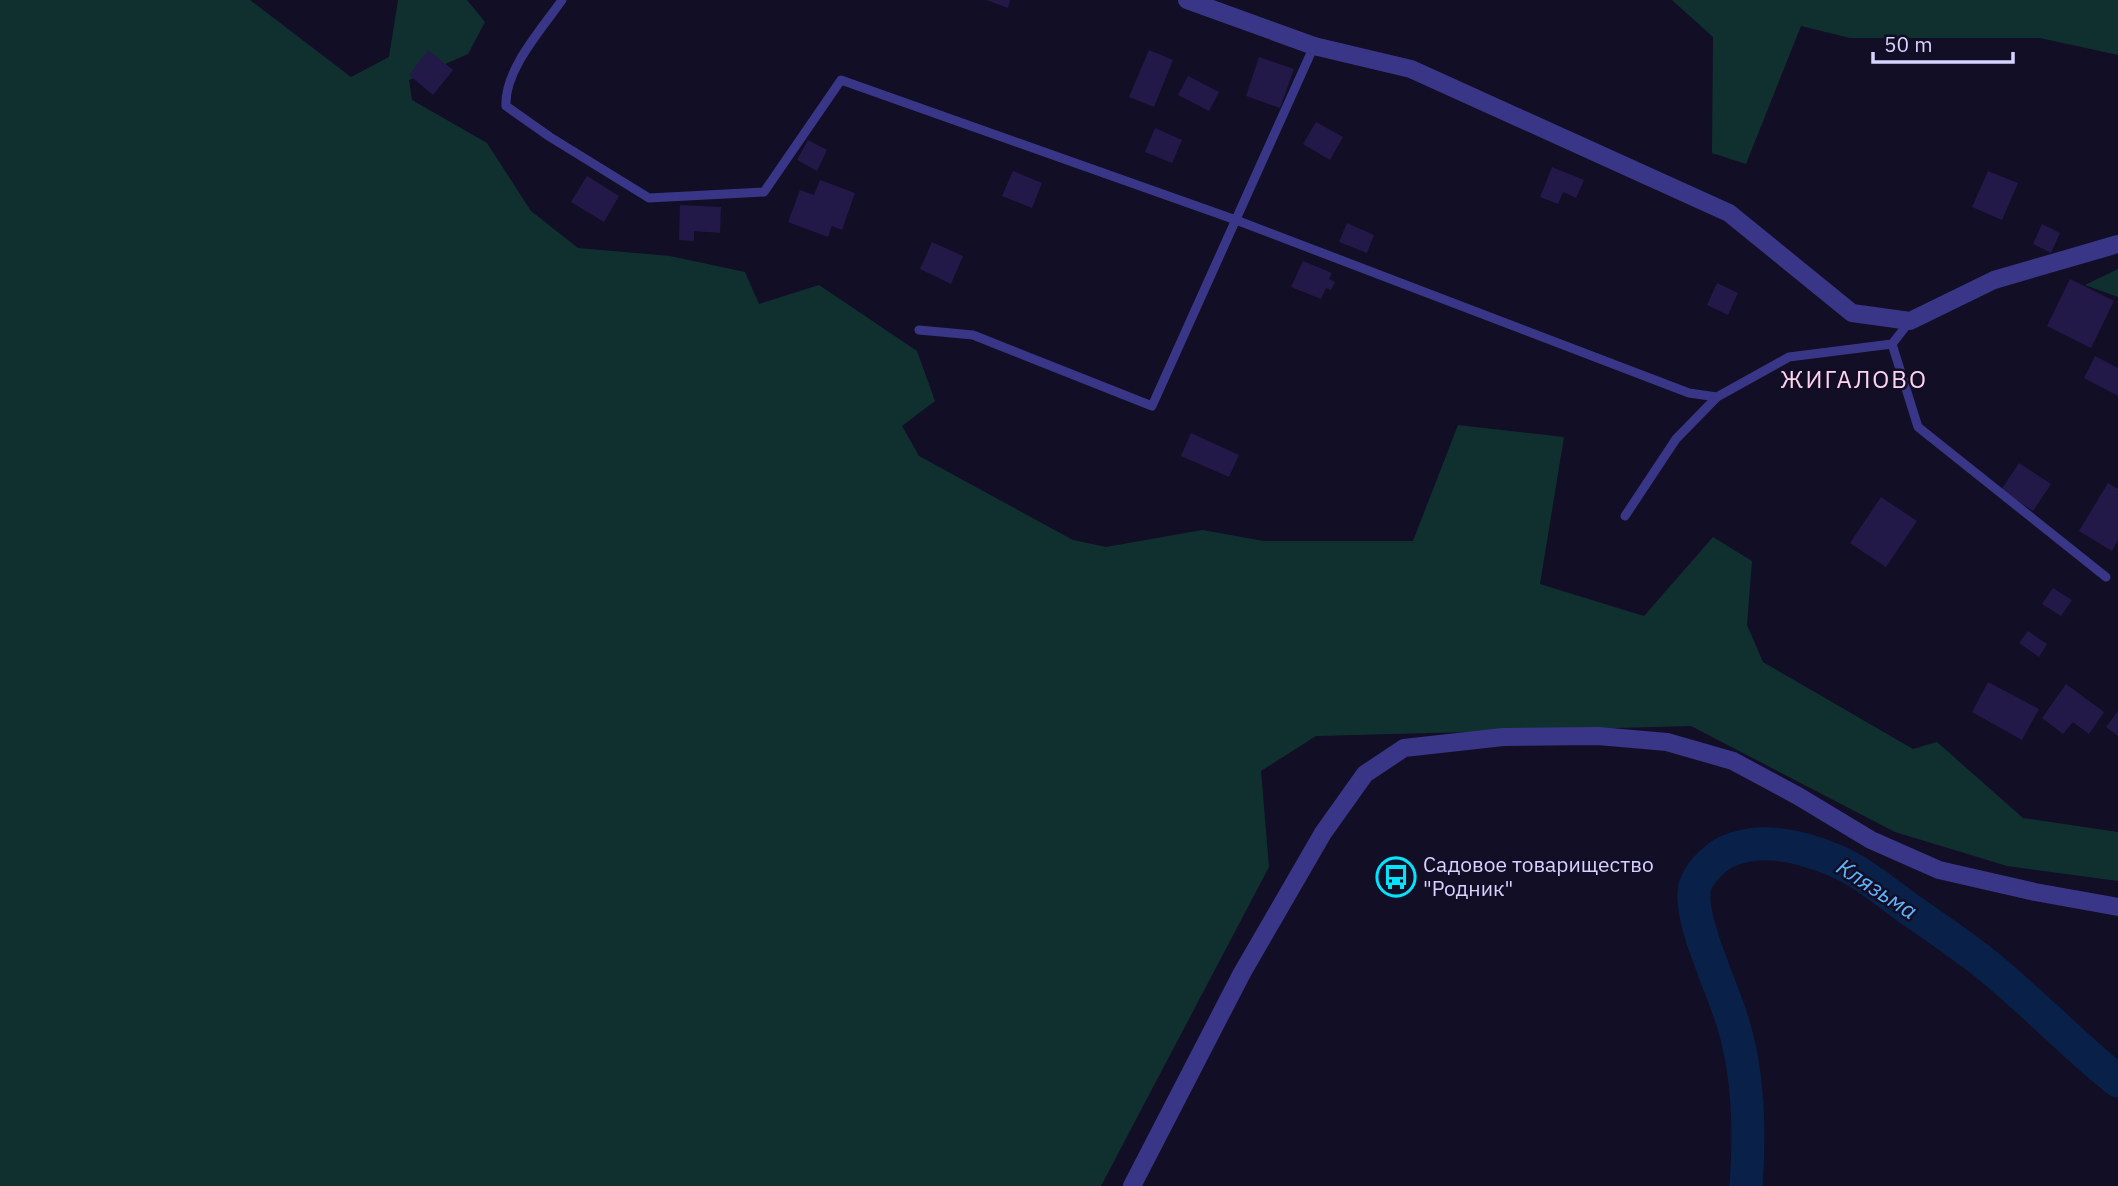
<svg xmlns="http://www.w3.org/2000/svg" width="2118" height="1186" viewBox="0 0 2118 1186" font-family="'IBM Plex Sans',sans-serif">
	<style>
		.green { fill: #10302f }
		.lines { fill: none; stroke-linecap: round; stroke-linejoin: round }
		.river { stroke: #092149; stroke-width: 33 }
		.building { fill: #221948 }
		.lane { stroke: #393687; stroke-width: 9 }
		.street { stroke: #393687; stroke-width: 18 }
		.labels { text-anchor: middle; stroke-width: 5; stroke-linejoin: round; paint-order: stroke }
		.poi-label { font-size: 21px; fill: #d7d2ff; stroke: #120e26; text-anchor: start }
		.water-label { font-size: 23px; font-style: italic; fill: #60b5ff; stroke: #120e26 }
		.quarter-label { font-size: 24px; letter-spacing: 2px; fill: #ffd4ef; stroke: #120e26 }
	</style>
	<rect width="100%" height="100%" fill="#120e26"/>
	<!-- green -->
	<g class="green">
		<polygon points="0,0 250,0 351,77 389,57 398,0 467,0 485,22 468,54 409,80 412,100 487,143 531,211 578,248 670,256 745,272 759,304 819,285 917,351 935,401 902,426 919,456 1073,540 1106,547 1202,530 1264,541 1413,541 1458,425 1564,437 1540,584 1644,616 1713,537 1752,561 1747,625 1763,662 1913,749 1937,742 2023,818 2118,832 2118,881 2007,866 1895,832 1691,726 1316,736 1261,771 1269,867 1101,1186 0,1186"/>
		<polygon points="1672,0 2118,0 2118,55 2040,38 1850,38 1801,26 1746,164 1712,153 1713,37"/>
		<polygon points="2118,269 2118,297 2085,285"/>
	</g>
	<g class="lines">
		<!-- river -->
		<path class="river" d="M 1746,1186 C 1750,1133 1749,1075 1733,1023 C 1723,989 1691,924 1694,892 C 1695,876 1713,859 1726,852 C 1761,836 1800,846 1834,860 C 1861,871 1886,892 1909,909 C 1932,925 1956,941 1978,958 C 2027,996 2069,1042 2118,1081"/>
	</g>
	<!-- building -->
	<g class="building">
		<polygon points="986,0 1010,0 1008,8"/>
		<polygon points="428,50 453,70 433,95 409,75"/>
		<polygon points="1149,50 1173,60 1154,107 1129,97"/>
		<polygon points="1259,57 1294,69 1280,108 1246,96"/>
		<polygon points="1188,76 1219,92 1209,111 1178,95"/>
		<polygon points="1316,122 1343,137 1330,160 1303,144"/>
		<polygon points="1155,128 1182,140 1172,163 1145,152"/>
		<polygon points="808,140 827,150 817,171 797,160"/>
		<polygon points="1552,167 1584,180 1576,198 1563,192 1558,204 1540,197"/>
		<polygon points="1013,171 1042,183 1032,208 1002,196"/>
		<polygon points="1988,171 2018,183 2002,220 1972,207"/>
		<polygon points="587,176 619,196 604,222 571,202"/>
		<polygon points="820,180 855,193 842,230 832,226 828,237 788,222 800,190 814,195"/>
		<polygon points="680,205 721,207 720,233 694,231 694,241 679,240"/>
		<polygon points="1347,223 1374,235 1367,253 1339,242"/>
		<polygon points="2042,224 2060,233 2051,253 2033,244"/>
		<polygon points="932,242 963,256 951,284 920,269"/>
		<polygon points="1303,261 1332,273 1329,279 1335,282 1331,290 1326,288 1321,299 1291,287"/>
		<polygon points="2070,279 2114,301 2091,348 2047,326"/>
		<polygon points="1717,283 1738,293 1728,315 1707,305"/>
		<polygon points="2095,356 2118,368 2118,396 2084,378"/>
		<polygon points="1191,433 1239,455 1229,477 1181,456"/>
		<polygon points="2019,463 2051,484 2033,511 2001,490"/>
		<polygon points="2108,483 2118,489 2118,540 2112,551 2079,531"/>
		<polygon points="1881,497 1917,521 1886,567 1850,543"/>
		<polygon points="2053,588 2072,600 2061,616 2042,604"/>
		<polygon points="2028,631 2047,644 2039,657 2019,643"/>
		<polygon points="1988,682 2039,709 2022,740 1972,712"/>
		<polygon points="2066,684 2104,712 2089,734 2073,722 2063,734 2042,718"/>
		<polygon points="2118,711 2118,736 2106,727"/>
	</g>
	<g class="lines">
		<!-- lane -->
		<g class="lane">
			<path d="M 562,0 C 542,29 504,70 506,106 L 550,137 L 649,198 L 764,192 L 841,80 L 1236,220 L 1689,393 L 1717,397"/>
			<polyline points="919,330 973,335 1152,406 1314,46"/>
			<polyline points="1892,344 1918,427 2106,577"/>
			<polyline points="1625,516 1676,439 1717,397 1789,357 1892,344 1910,321"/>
		</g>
		<!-- street -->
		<g class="street">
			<polyline points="1187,0 1314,46 1411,69 1729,213 1852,313 1910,321 1994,280 2118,244"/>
			<polyline points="1132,1186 1242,973 1323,833 1365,774 1404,748 1503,737 1598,736 1667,742 1733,761 1798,796 1871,840 1939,870 2035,892 2118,907"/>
		</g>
	</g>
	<!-- icons -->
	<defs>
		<g id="bus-ring" transform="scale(2.0125)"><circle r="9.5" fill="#120e26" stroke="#00e4fd" stroke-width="1.5"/><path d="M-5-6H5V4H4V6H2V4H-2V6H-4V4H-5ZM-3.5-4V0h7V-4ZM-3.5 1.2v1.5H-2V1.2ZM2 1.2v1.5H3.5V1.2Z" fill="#00e4fd"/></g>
	</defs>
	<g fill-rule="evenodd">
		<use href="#bus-ring" x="1396" y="877"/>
	</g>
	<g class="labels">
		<!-- poi labels -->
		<g class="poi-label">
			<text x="1423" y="872">Садовое товарищество<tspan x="1423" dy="24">"Родник"</tspan></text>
		</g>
		<!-- water labels -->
		<g class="water-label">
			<text transform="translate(1877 889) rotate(33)" y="8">Клязьма</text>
		</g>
		<!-- quarter labels -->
		<g class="quarter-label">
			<text x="1854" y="388">ЖИГАЛОВО</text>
		</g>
	</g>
	<!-- scale -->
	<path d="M1873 52v10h140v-10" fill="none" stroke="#d7d2ff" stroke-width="3.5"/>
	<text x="1884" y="52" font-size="21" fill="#d7d2ff" stroke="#120e26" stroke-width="5" paint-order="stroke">50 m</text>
</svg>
